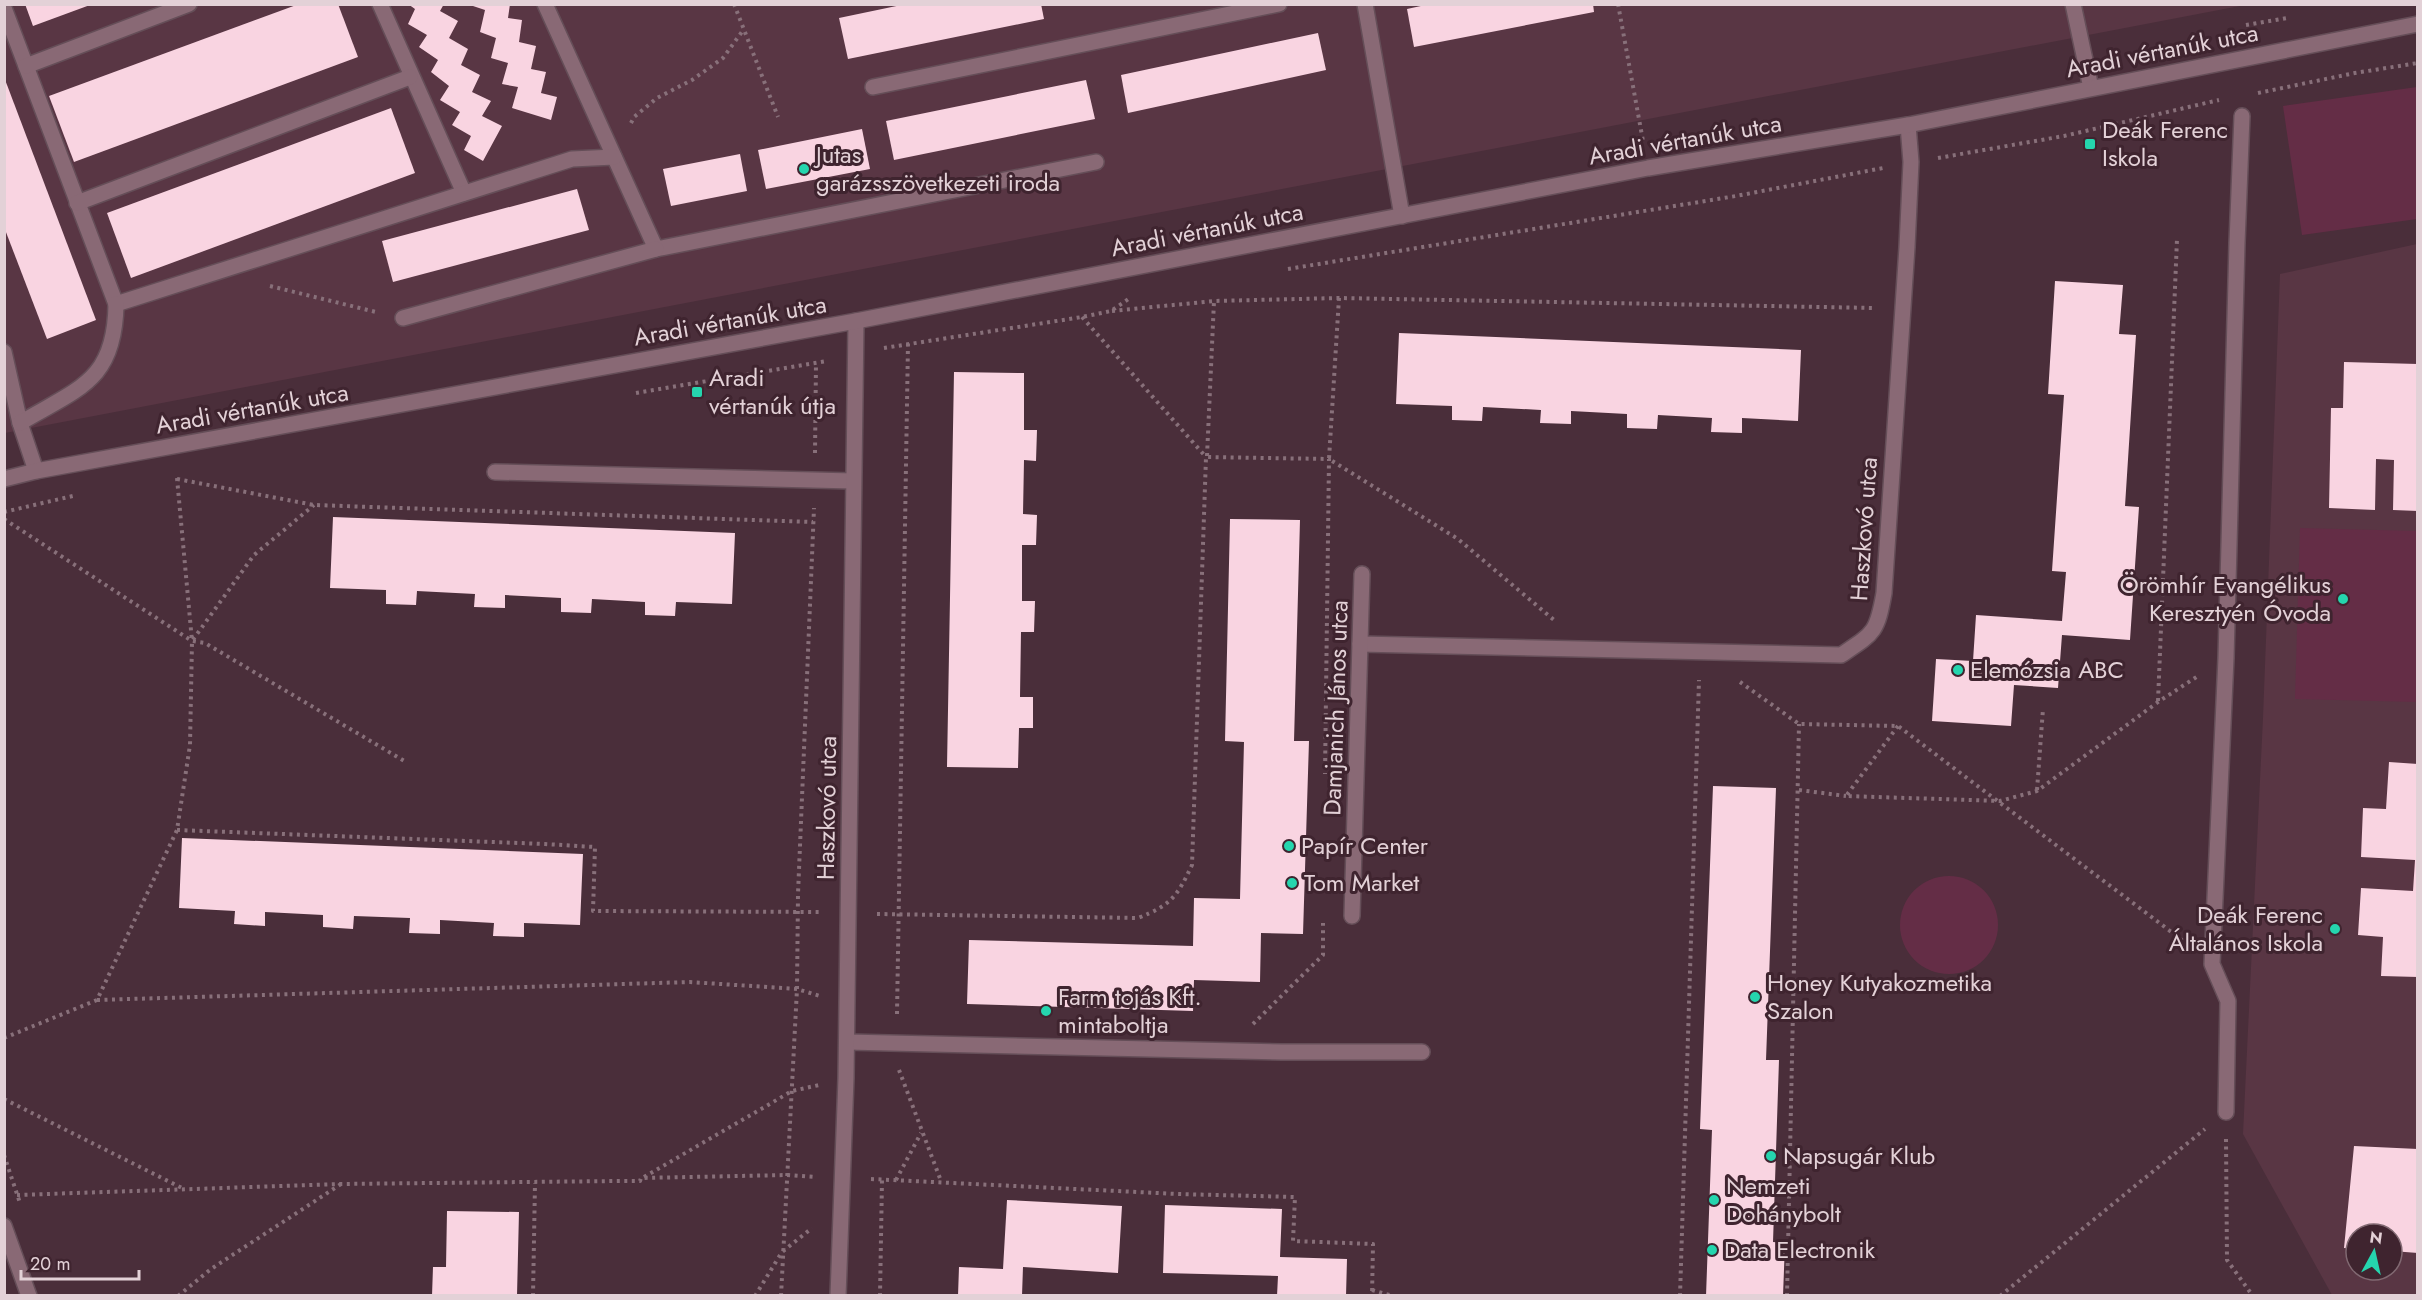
<svg xmlns="http://www.w3.org/2000/svg" width="2422" height="1300" viewBox="0 0 2422 1300" font-family="Jost,sans-serif">
	<style>
		.built { fill: #593644; fill-rule: evenodd }
		.green { fill: #642d46 }
		.building { fill: #f9d4e1 }
		.lines { fill: none; stroke-linecap: round; stroke-linejoin: round }
		.service-casing { stroke: #654e58; stroke-width: 18 }
		.minor-casing { stroke: #654e58; stroke-width: 18 }
		.tertiary-casing { stroke: #654e58; stroke-width: 18 }
		.path { stroke: #88707a; stroke-width: 4; stroke-dasharray: 3 4.5; stroke-linecap: butt }
		.service { stroke: #896975; stroke-width: 15 }
		.minor { stroke: #896975; stroke-width: 15 }
		.tertiary { stroke: #896975; stroke-width: 15 }
		.poi-dot { fill: #25d5ae; stroke: #3f242f; stroke-width: 2 }
		.labels { text-anchor: middle; stroke-width: 6; stroke-linejoin: round; paint-order: stroke }
		.street-label { font-size: 24px; fill: #e3d1d7; stroke: #3f242f }
		.poi-label { font-size: 24px; fill: #e3d1d7; stroke: #3f242f; text-anchor: start }
	</style>
	<rect width="100%" height="100%" fill="#4a2e3a"/>
	<!-- built -->
	<g class="built">
		<polygon points="5,5 2245,5 5,433"/>
		<path d="M 2417,244 L 2417,1295 L 2332,1295 L 2243,1134 L 2263,718 L 2280,274 ZM 2356,1234 L 2392,1234 L 2392,1270 L 2356,1270 Z"/>
	</g>
	<!-- green -->
	<g class="green">
		<polygon points="2417,87 2417,219 2302,235 2283,106"/>
		<polygon points="2300,528 2417,531 2417,702 2295,699"/>
		<circle cx="1949" cy="925" r="49"/>
	</g>
	<!-- building -->
	<g class="building">
		<polygon points="25,4 90,4 90,5 33,26"/>
		<polygon points="299,4 338,4 358,57 74,162 49,96"/>
		<polygon points="408,4 444,4 440,11 458,21 449,38 468,49 461,65 480,75 472,92 491,101 482,116 502,126 483,161 464,150 471,136 452,125 460,112 440,100 449,86 431,72 438,60 419,47 427,35 408,24 415,9"/>
		<polygon points="467,4 510,4 508,18 522,20 519,42 536,46 531,69 546,72 541,93 557,97 551,120 512,108 518,87 502,84 508,63 491,58 496,38 480,32 485,10"/>
		<polygon points="906,4 1041,4 1044,19 848,59 839,18"/>
		<polygon points="1430,4 1593,4 1594,12 1414,47 1407,9"/>
		<polygon points="1318,33 1326,70 1128,113 1121,75"/>
		<polygon points="4,77 96,320 47,339 4,227"/>
		<polygon points="1086,80 1095,119 894,160 886,121"/>
		<polygon points="391,108 415,173 131,278 107,213"/>
		<polygon points="862,129 870,169 766,189 758,150"/>
		<polygon points="740,154 747,191 671,206 663,169"/>
		<polygon points="577,189 589,230 393,282 382,241"/>
		<polygon points="2055,281 2123,285 2119,334 2136,335 2125,506 2139,507 2130,640 2062,635 2058,688 2014,685 2011,726 1932,721 1936,659 1973,661 1976,615 2062,621 2066,572 2052,571 2064,395 2048,394"/>
		<polygon points="1399,333 1801,350 1798,421 1742,418 1742,433 1711,432 1712,418 1658,415 1657,429 1627,428 1627,414 1571,411 1571,424 1540,423 1541,410 1483,407 1482,421 1452,420 1452,406 1396,404"/>
		<polygon points="2344,362 2418,364 2418,511 2393,510 2394,460 2376,459 2375,510 2329,508 2331,408 2343,408"/>
		<polygon points="954,372 1024,373 1024,430 1037,430 1036,461 1024,460 1023,514 1037,515 1036,545 1022,545 1022,601 1035,601 1034,632 1021,632 1020,697 1033,697 1033,728 1019,728 1018,768 947,767"/>
		<polygon points="333,517 735,533 732,604 676,602 675,616 645,615 645,602 592,599 591,613 561,612 561,598 505,595 505,608 474,607 475,594 417,591 416,605 386,604 386,590 330,588"/>
		<polygon points="1230,519 1300,520 1294,741 1309,741 1303,934 1261,933 1260,982 1194,980 1193,1011 967,1004 969,940 1193,946 1194,898 1240,899 1244,742 1225,741"/>
		<polygon points="2389,762 2418,764 2418,977 2381,976 2383,937 2358,935 2361,888 2413,891 2415,860 2361,857 2363,808 2386,809"/>
		<polygon points="1713,786 1776,788 1766,1060 1779,1060 1773,1242 1785,1243 1783,1296 1706,1296 1712,1130 1700,1129"/>
		<polygon points="182,838 583,854 580,925 524,923 524,937 493,936 494,923 440,920 440,934 409,933 410,918 354,916 353,929 323,927 323,915 265,912 265,926 234,924 235,911 179,908"/>
		<polygon points="2354,1146 2418,1149 2418,1253 2392,1251 2392,1234 2356,1234 2356,1249 2344,1248"/>
		<polygon points="1007,1200 1122,1206 1118,1273 1023,1267 1022,1296 958,1296 959,1267 1003,1269"/>
		<polygon points="1165,1205 1282,1209 1280,1257 1347,1259 1346,1296 1277,1296 1278,1276 1163,1273"/>
		<polygon points="447,1211 519,1212 517,1296 432,1296 433,1267 446,1267"/>
	</g>
	<g class="lines">
		<!-- service casing -->
		<g class="service-casing">
			<g id="service">
				<polyline points="380,4 464,193"/>
				<polyline points="545,4 656,249 1096,162"/>
				<polyline points="1365,4 1402,216"/>
				<polyline points="2073,4 2091,88"/>
				<polyline points="4,8 116,304 572,159 614,157"/>
				<polyline points="26,66 189,4"/>
				<polyline points="873,87 1279,4"/>
				<polyline points="77,203 410,77"/>
				<polyline points="403,318 656,249"/>
				<polyline points="4,352 20,423 36,471"/>
				<path d="M 20,423 C 79,388 115,381 116,304"/>
				<polyline points="495,472 853,481"/>
				<path d="M 1360,644 L 1841,655 C 1874,633 1877,633 1884,593 L 1907,247 L 1911,162 L 1908,125"/>
				<polyline points="1352,916 1362,574"/>
				<polyline points="847,1042 1282,1052 1422,1052"/>
				<polyline points="2226,1112 2228,1001 2212,964 2226,658 2237,243 2242,116"/>
			</g>
		</g>
		<!-- minor casing -->
		<g class="minor-casing">
			<polyline id="minor" points="838,1296 846,1078 856,321"/>
		</g>
		<!-- tertiary casing -->
		<g class="tertiary-casing">
			<g id="tertiary">
				<polyline points="4,479 36,471 856,321 1648,168 1908,125 2418,24"/>
				<polyline points="4,1226 29,1296"/>
			</g>
		</g>
		<!-- path -->
		<g class="path">
			<polyline points="734,4 778,117"/>
			<polyline points="1618,4 1643,141"/>
			<polyline points="2246,25 2287,18"/>
			<polyline points="2258,93 2355,73 2418,63"/>
			<polyline points="631,123 634,117 657,98 692,80 723,58 744,29"/>
			<polyline points="1938,158 2064,136 2219,100"/>
			<polyline points="1288,269 1736,196 1883,168"/>
			<polyline points="270,286 376,312"/>
			<polyline points="1339,298 1329,459 1458,539 1554,620"/>
			<polyline points="1112,311 1214,301 1339,298 1875,308"/>
			<polyline points="1082,317 1206,457"/>
			<polyline points="884,348 1082,317 1111,311 1130,298"/>
			<polyline points="636,393 827,361"/>
			<polyline points="815,453 816,363"/>
			<polyline points="1207,456 1214,301"/>
			<polyline points="177,478 192,641"/>
			<polyline points="177,479 314,505 813,522"/>
			<polyline points="4,512 77,495"/>
			<polyline points="4,519 192,641 205,643 406,762"/>
			<polyline points="1740,682 1799,724 1898,726 2186,943"/>
			<polyline points="2158,701 2177,239"/>
			<polyline points="1898,726 1846,796 2000,801 2037,791 2158,702 2198,676"/>
			<polyline points="1799,790 1846,796"/>
			<polyline points="2037,790 2043,709"/>
			<polyline points="177,830 545,844 595,847 593,911 821,912"/>
			<path d="M 877,914 L 1138,918 C 1171,905 1177,897 1192,865 L 1206,457 L 1329,459 L 1325,774"/>
			<polyline points="97,1000 690,982 797,989 820,996"/>
			<polyline points="897,1014 908,343"/>
			<polyline points="1253,1024 1323,955 1323,923"/>
			<polyline points="4,1038 97,1000 177,830 190,745 192,641 254,555 314,505"/>
			<polyline points="899,1070 941,1181"/>
			<polyline points="4,1099 184,1189"/>
			<polyline points="2226,1139 2227,1260 2250,1292"/>
			<polyline points="4,1155 20,1203"/>
			<polyline points="644,1177 792,1091 819,1085"/>
			<polyline points="871,1179 1178,1194 1295,1197 1293,1241 1373,1244 1372,1296"/>
			<polyline points="896,1180 921,1133"/>
			<polyline points="17,1195 341,1184 617,1181 640,1181 641,1178 787,1175 815,1177"/>
			<polyline points="1372,1290 1393,1296"/>
			<polyline points="178,1296 211,1269 341,1184"/>
			<polyline points="533,1296 535,1183"/>
			<polyline points="755,1296 782,1252 812,1228"/>
			<polyline points="781,1296 797,989 798,894 814,508"/>
			<polyline points="880,1296 882,1180"/>
			<polyline points="1680,1296 1699,680"/>
			<polyline points="1787,1296 1799,724"/>
			<polyline points="2000,1296 2205,1129"/>
		</g>
		<!-- service -->
		<use href="#service" class="service"/>
		<!-- minor -->
		<use href="#minor" class="minor"/>
		<!-- tertiary -->
		<use href="#tertiary" class="tertiary"/>
	</g>
	<!-- markers -->
	<g class="poi-dot">
		<rect x="2084" y="138" width="12" height="12" rx="3"/>
		<circle cx="804" cy="169" r="6"/>
		<rect x="691" y="386" width="12" height="12" rx="3"/>
		<circle cx="2343" cy="599" r="6"/>
		<circle cx="1958" cy="670" r="6"/>
		<circle cx="1289" cy="846" r="6"/>
		<circle cx="1292" cy="883" r="6"/>
		<circle cx="2335" cy="929" r="6"/>
		<circle cx="1755" cy="997" r="6"/>
		<circle cx="1046" cy="1011" r="6"/>
		<circle cx="1771" cy="1156" r="6"/>
		<circle cx="1714" cy="1200" r="6"/>
		<circle cx="1712" cy="1250" r="6"/>
	</g>
	<g class="labels">
		<!-- street labels -->
		<g class="street-label">
			<text transform="translate(2162 51) rotate(-11)" y="8">Aradi vértanúk utca</text>
			<text transform="translate(1685 140) rotate(-10)" y="8">Aradi vértanúk utca</text>
			<text transform="translate(1207 230) rotate(-11)" y="8">Aradi vértanúk utca</text>
			<text transform="translate(730 321) rotate(-10)" y="8">Aradi vértanúk utca</text>
			<text transform="translate(252 409) rotate(-10)" y="8">Aradi vértanúk utca</text>
			<text transform="translate(1864 529) rotate(-86)" y="8">Haszkovó utca</text>
			<text transform="translate(1336 708) rotate(-88)" y="8">Damjanich János utca</text>
			<text transform="translate(827 808) rotate(-89)" y="8">Haszkovó utca</text>
		</g>
		<!-- poi labels -->
		<g class="poi-label">
			<text x="2102" y="138">Deák Ferenc<tspan x="2102" dy="28">Iskola</tspan></text>
			<text x="816" y="163">Jutas<tspan x="816" dy="28">garázsszövetkezeti iroda</tspan></text>
			<text x="709" y="386">Aradi<tspan x="709" dy="28">vértanúk útja</tspan></text>
			<text x="2331" y="593" text-anchor="end">Örömhír Evangélikus<tspan x="2331" dy="28">Keresztyén Óvoda</tspan></text>
			<text x="1970" y="678">Elemózsia ABC</text>
			<text x="1301" y="854">Papír Center</text>
			<text x="1304" y="891">Tom Market</text>
			<text x="2323" y="923" text-anchor="end">Deák Ferenc<tspan x="2323" dy="28">Általános Iskola</tspan></text>
			<text x="1767" y="991">Honey Kutyakozmetika<tspan x="1767" dy="28">Szalon</tspan></text>
			<text x="1058" y="1005">Farm tojás Kft.<tspan x="1058" dy="28">mintaboltja</tspan></text>
			<text x="1783" y="1164">Napsugár Klub</text>
			<text x="1726" y="1194">Nemzeti<tspan x="1726" dy="28">Dohánybolt</tspan></text>
			<text x="1724" y="1258">Data Electronik</text>
		</g>
	</g>
	<!-- border -->
	<rect width="2422" height="1300" fill="none" stroke="#e3d1d7" stroke-width="12"/>
	<!-- north arrow -->
	<g transform="translate(2374 1252) rotate(8)"><circle r="28" fill="#3f242f" stroke="#816972" stroke-width="1.5"/>
	<path d="M0-4.5L10 22L0 15L-10 22Z" fill="#25d5ae"/>
	<text y="-9" font-size="16" font-weight="bold" text-anchor="middle" fill="#e3d1d7">N</text>
	</g>
	<!-- scale -->
	<path d="M21 1270v9h118v-9" fill="none" stroke="#e3d1d7" stroke-width="3"/>
	<text x="30" y="1270" font-size="18" fill="#e3d1d7" stroke="#3f242f" stroke-width="4.5" paint-order="stroke">20 m</text>
</svg>
